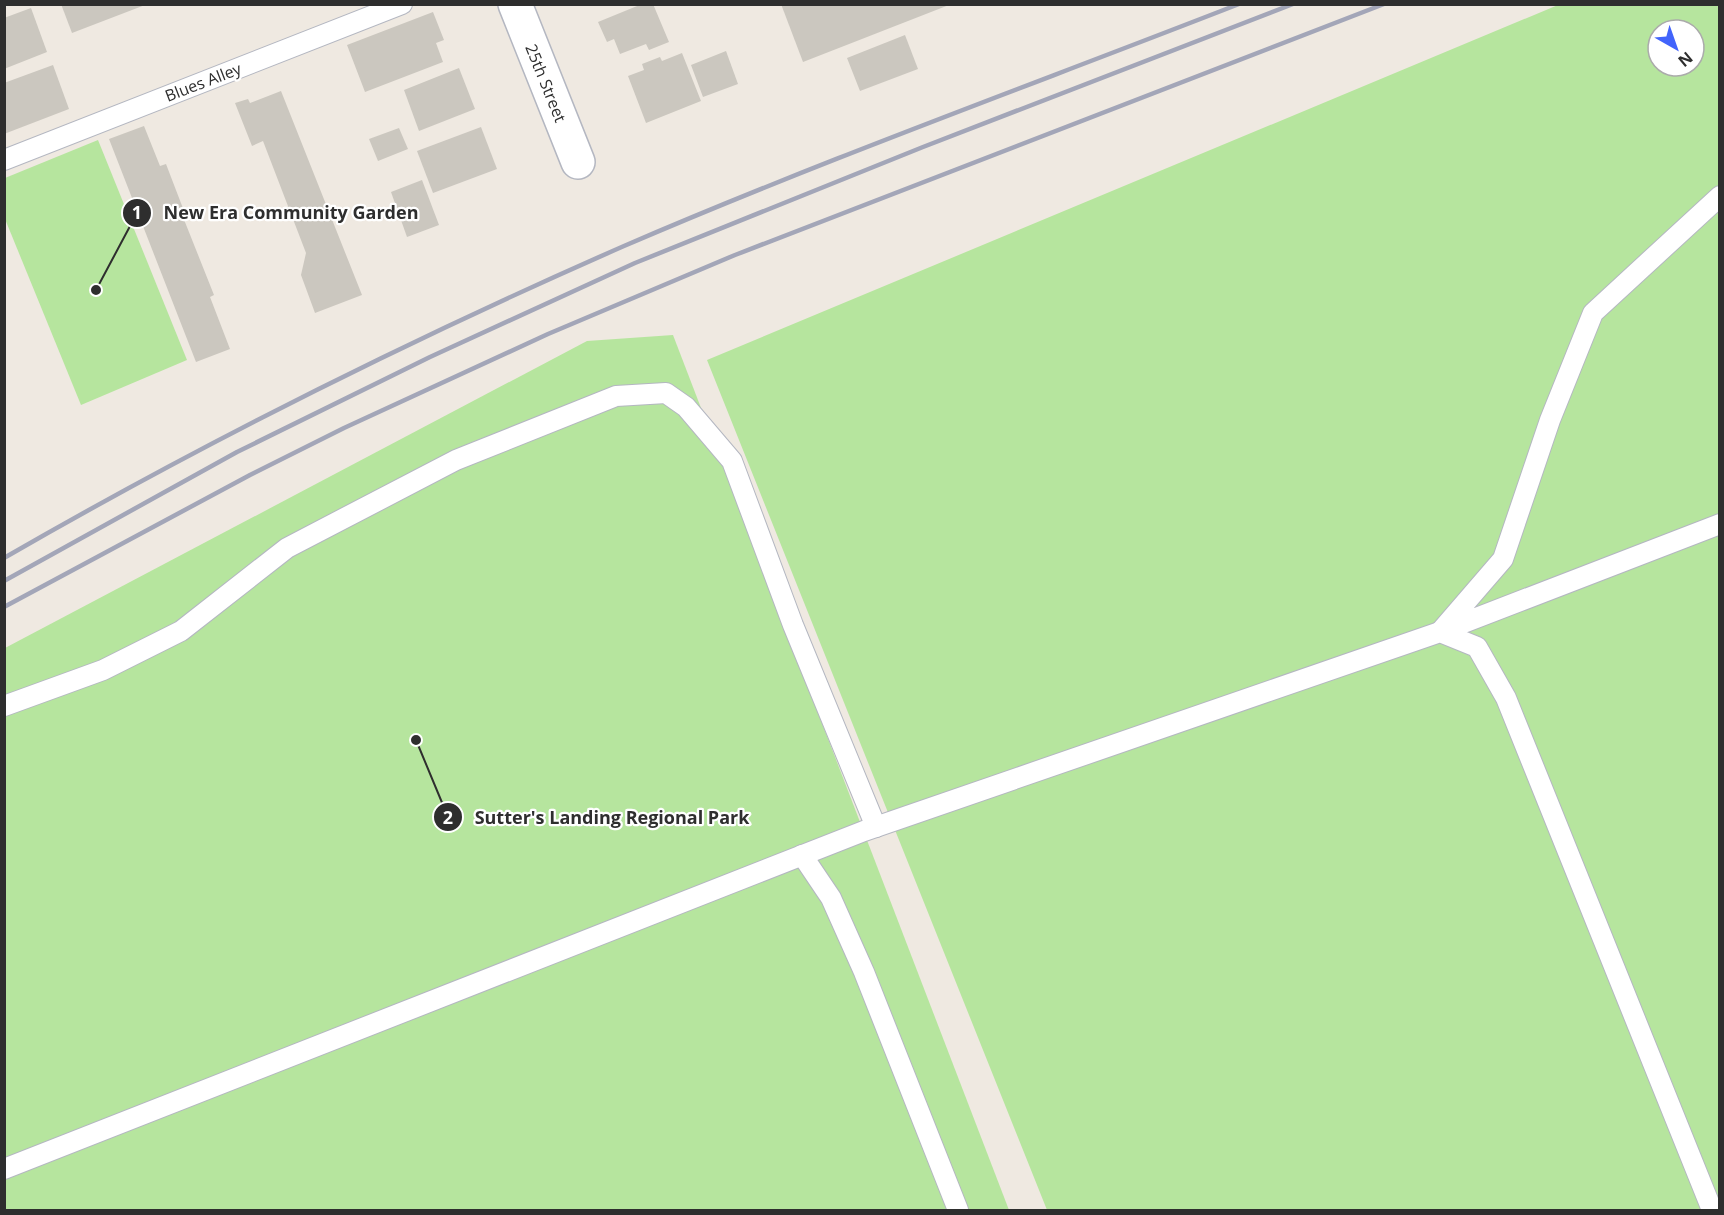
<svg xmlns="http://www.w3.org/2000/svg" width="1724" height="1215" viewBox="0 0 1724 1215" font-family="'Open Sans',sans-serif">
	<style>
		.green { fill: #b6e59e; fill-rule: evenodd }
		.building { fill: #cbc7bf }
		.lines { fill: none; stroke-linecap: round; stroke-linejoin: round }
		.service-casing { stroke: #b4b7c1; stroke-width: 22 }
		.minor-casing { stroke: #b4b7c1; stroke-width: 36 }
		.service { stroke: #fff; stroke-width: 20 }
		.minor { stroke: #fff; stroke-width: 33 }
		.rail { stroke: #a3a6b8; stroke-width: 4.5 }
		.labels { text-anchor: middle; stroke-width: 4.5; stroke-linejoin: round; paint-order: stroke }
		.street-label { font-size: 16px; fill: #2e2e2e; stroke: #fff }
		.leader { fill: none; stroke: #2e2e2e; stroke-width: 2 }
		.callout-dot { fill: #2e2e2e; stroke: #fff; stroke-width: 2 }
		.mark-label { font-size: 18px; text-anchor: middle; font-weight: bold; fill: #fff }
		.callout-label { font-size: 18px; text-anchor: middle; font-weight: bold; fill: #2e2e2e; stroke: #fff; stroke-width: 4.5; stroke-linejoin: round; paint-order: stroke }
	</style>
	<rect width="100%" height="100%" fill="#efe9e1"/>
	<!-- green -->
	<g class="green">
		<path d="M 1558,5 L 1719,5 L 1719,1210 L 1047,1210 L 707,360 ZM 1658,30 L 1694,30 L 1694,66 L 1658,66 Z"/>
		<polygon points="98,140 187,360 81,405 5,219 5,178"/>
		<polygon points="673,335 1009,1210 5,1210 5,648 587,341"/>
	</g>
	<!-- building -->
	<g class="building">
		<polygon points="61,4 145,4 145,5 72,33"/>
		<polygon points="642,4 653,4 669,42 649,50 646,44 620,54 614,39 607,42 598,22"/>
		<polygon points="781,4 949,4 949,5 803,62"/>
		<polygon points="31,8 47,52 4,69 4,18"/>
		<polygon points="433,12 444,40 436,43 443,62 365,92 347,45"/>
		<polygon points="905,35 918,69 860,91 847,58"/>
		<polygon points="726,51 738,84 703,97 691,65"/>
		<polygon points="682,53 701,101 646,123 628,76 644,70 642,64 660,57 662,61"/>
		<polygon points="53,65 69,109 4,134 4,83"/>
		<polygon points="459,68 475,109 419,131 404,90"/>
		<polygon points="281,91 362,295 315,313 301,275 306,253 263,141 252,146 235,103 248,99 250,103"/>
		<polygon points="144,126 160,166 166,164 184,211 181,212 214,295 210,297 230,349 196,362 109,139"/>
		<polygon points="481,127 497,169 433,193 417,151"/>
		<polygon points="399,128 408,149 378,161 369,139"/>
		<polygon points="422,180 439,225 407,237 391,192"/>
	</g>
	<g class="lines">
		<!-- service casing -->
		<g class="service-casing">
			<g id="service">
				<polyline points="4,160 402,4"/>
				<polyline points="1720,196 1593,313 1550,420 1503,559 1440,632 1720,524"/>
				<polyline points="4,706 103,670 181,631 287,548 456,460 616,396 666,393 686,407 732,461 793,625 876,827"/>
				<polyline points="802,855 831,898 864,972 958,1210"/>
				<polyline points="4,1169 864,831 1440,632 1477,647 1506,698 1712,1210"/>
			</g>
		</g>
		<!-- minor casing -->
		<g class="minor-casing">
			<polyline id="minor" points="515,4 578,162"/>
		</g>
		<!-- service -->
		<use href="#service" class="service"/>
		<!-- minor -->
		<use href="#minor" class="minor"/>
		<!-- rail -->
		<g class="rail">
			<path d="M 4,558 C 205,442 412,339 624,246 C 826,159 1034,84 1239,4"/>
			<polyline points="4,581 237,452 430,357 635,263 923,147 1293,4"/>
			<polyline points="4,607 250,475 344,428 548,334 735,255 1384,4"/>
		</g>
	</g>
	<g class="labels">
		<!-- street labels -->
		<g class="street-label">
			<text transform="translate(203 82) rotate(-21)" y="6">Blues Alley</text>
			<text transform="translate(546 83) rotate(68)" y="6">25th Street</text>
		</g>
	</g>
	<!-- callouts -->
	<path class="leader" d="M96 290L137 213M416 740L448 817"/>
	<g class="callout-dot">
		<circle cx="96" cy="290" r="6"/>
		<circle cx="416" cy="740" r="6"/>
		<circle cx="137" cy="213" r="15"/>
		<circle cx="448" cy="817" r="15"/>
	</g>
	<g class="mark-label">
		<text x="137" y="219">1</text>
		<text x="448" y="824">2</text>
	</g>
	<g class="callout-label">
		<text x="291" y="219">New Era Community Garden</text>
		<text x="612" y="824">Sutter's Landing Regional Park</text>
	</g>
	<!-- border -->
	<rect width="1724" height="1215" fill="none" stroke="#2e2e2e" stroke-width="12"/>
	<!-- north arrow -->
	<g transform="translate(1676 48) rotate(140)"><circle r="28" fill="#ffffff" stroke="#ababab" stroke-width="1.5"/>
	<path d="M0-4.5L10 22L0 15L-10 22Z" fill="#4264fb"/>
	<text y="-9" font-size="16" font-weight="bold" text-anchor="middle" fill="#2e2e2e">N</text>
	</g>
</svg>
